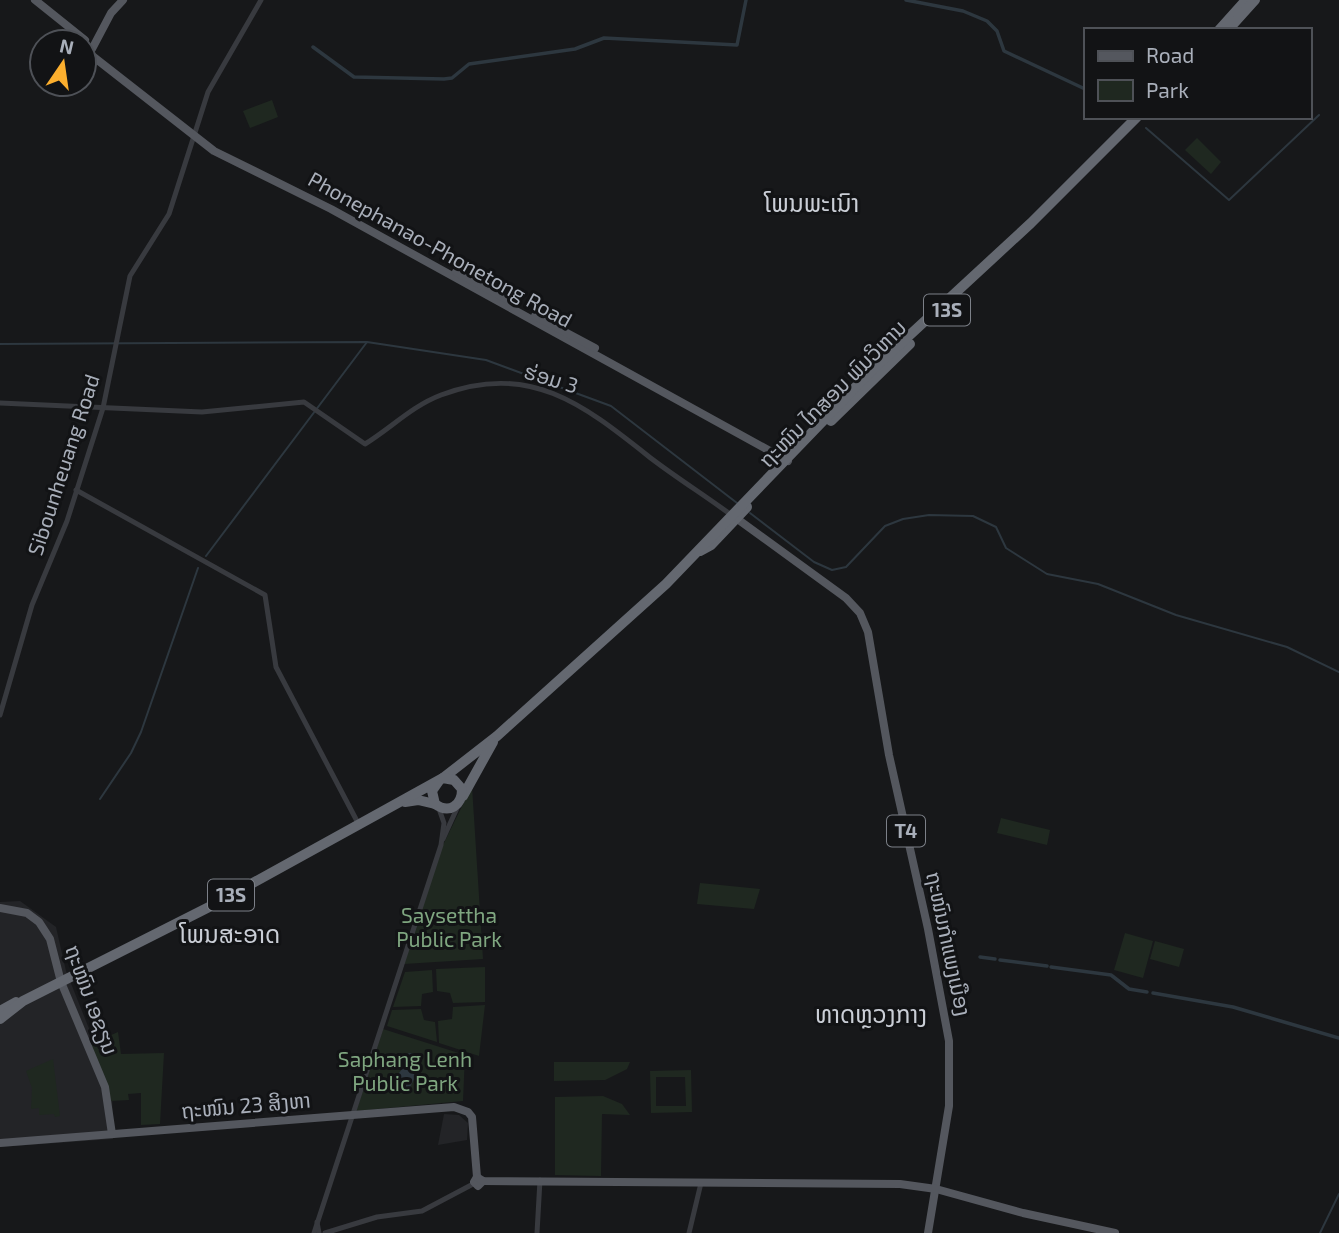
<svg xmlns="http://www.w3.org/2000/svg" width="1339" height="1233" viewBox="0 0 1339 1233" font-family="'Exo 2','Noto Sans Lao',sans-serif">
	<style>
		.built { fill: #232427 }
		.green { fill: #1f2820; fill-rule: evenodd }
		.water { fill: #2d373f }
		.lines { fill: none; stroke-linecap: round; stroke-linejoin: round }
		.stream { stroke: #2d373f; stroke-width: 2 }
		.canal { stroke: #2d373f; stroke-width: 3.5 }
		.minor { stroke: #383a3f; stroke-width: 5 }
		.major { stroke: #54575e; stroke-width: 8 }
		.highway { stroke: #646870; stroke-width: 10 }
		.labels { text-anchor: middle; stroke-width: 6; stroke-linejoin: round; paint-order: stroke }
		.shield { fill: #121315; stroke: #7c8088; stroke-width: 2 }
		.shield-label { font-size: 19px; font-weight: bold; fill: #a9afba }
		.street-label { font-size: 21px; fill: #a9afba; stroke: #121315 }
		.park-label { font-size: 21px; fill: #7fa680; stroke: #121315 }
		.quarter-label { font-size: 24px; fill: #caced6; stroke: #121315 }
	</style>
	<rect width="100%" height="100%" fill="#17181a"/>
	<!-- built -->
	<g class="built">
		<polygon points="20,901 56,927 66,971 112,1086 113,1139 0,1147 0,902"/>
		<polygon points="444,1114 459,1115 468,1123 467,1140 438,1145"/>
	</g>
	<!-- green -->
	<g class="green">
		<polygon points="272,100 278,117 250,128 243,111"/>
		<polygon points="1197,138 1221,162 1211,174 1185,150"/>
		<polygon points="472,786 483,959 404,964 440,851"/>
		<polygon points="1001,818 1050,830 1047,845 997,833"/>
		<polygon points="700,883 760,889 754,909 697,904"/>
		<polygon points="1125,933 1153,941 1143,978 1114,970"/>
		<polygon points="1155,941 1184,949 1179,967 1150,959"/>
		<polygon points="485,967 485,1002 453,1003 450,993 437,991 436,969"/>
		<polygon points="432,970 433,992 422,994 421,1006 393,1007 405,972"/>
		<polygon points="485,1005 479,1056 439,1043 438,1021 452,1019 453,1007"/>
		<polygon points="421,1009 424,1020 435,1022 437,1042 387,1026 392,1010"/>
		<polygon points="383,1029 465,1055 463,1101 356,1111"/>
		<polygon points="118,1032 121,1054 164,1053 160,1124 141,1125 141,1093 128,1094 129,1100 111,1101 91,1044"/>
		<polygon points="53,1059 60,1116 55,1117 54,1114 39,1115 39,1108 31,1109 32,1088 26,1071"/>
		<polygon points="554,1062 630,1062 627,1069 605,1080 554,1081"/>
		<path d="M 691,1070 L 692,1112 L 651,1113 L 650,1071 ZM 656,1077 L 685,1077 L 686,1106 L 656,1106 Z"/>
		<polygon points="603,1096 622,1104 630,1115 602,1114 601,1176 555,1175 555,1097"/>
	</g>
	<!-- water -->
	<polygon class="water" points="410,1053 414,1054 419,1070 410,1087 402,1088 393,1081 402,1069 396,1057"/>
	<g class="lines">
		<!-- stream -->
		<g class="stream">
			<polyline points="1146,128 1229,200 1319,115"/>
			<polyline points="0,344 367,342 486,360 611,406 737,503"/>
			<polyline points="750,513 814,562 832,570 846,567 885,526 903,519 929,515 973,516 996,527 1006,548 1047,574 1098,584 1176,615 1287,647 1339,672"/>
			<polyline points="206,556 367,342"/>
			<polyline points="100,799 131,753 141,732 198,568"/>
			<polyline points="1320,1233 1339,1194"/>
		</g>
		<!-- canal -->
		<g class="canal">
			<polyline points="906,0 963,11 987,21 997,31 1004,51 1085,89"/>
			<polyline points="313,47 354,77 444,79 452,78 469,64 575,49 604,38 737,45 746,0"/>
			<polyline points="980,957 995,959"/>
			<polyline points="1000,960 1047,966"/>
			<polyline points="1051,967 1111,975 1129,989 1147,992"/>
			<polyline points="1153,993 1233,1007 1339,1038"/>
		</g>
		<!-- minor -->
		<g class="minor">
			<path d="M 0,403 L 202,412 L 304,402 L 365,444 C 391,428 412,406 441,395 C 531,361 585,406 652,459 C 677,478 704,495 730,514"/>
			<polyline points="76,490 265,595 276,667 358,823"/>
			<polyline points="0,715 32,605 67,521 103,408 130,276 169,214 208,92 261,0"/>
			<polyline points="443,839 458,806"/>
			<polyline points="317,1222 319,1233"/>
			<polyline points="314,1233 441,845 444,823 438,806"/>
			<polyline points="325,1233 377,1217 422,1211 475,1183"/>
			<polyline points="537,1233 540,1180"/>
			<polyline points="689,1233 701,1183"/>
		</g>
		<!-- major -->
		<g class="major">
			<polyline points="35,0 85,40"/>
			<polyline points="84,49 92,49 111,13 123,0"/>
			<polyline points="86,51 214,151 331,209 788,461"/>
			<polyline points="456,272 506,299"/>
			<polyline points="535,316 595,348"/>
			<polyline points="736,518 846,598 860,613 868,632 889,755 928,929 949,1041 949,1106 928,1233"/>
			<polyline points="0,908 27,913 39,922 50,939 61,982 105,1087 112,1134"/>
			<polyline points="0,1143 454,1107 468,1112 472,1117 477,1177 474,1182 478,1186 483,1181"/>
			<polyline points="477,1177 483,1181 900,1184 936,1189 1023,1213 1115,1233"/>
		</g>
		<!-- highway -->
		<g class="highway">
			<polyline points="1219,30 1246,0"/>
			<polyline points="1228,30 1255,0"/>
			<polyline points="831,421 910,344"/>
			<polyline points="700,551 711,545 747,507"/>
			<polyline points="443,778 497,736 666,584 873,369 1031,223 1137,117"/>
			<polyline points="463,796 493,742"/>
			<polyline points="405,802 418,800 435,804"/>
			<polyline points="0,1011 16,1002"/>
			<path d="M 0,1019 L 23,1001 L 213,905 L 443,778 L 454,780 L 462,789 C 462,806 449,814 435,804 L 432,791 L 439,781"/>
		</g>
	</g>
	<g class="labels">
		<!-- shield labels -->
		<g class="shield">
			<rect x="924" y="294.5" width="46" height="31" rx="5"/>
			<rect x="887" y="815.5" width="38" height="31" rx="5"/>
			<rect x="208" y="879.5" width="46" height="31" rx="5"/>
		</g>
		<g class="shield-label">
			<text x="947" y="317">13S</text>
			<text x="906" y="838">T4</text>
			<text x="231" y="902">13S</text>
		</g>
		<!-- street labels -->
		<g class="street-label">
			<text transform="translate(440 250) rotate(29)" y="7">Phonephanao-Phonetong Road</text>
			<text transform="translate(551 379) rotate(17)" y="7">ຮ່ອມ 3</text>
			<text transform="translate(833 394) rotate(-45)" y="7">ຖະໜົນ ໄກສອນ ພົມວິຫານ</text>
			<text transform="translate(64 465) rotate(-72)" y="7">Sibounheuang Road</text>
			<text transform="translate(948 944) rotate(78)" y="7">ຖະໜົນກຳແພງເມືອງ</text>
			<text transform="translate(91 1000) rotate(70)" y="7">ຖະໜົນ ເອຊຽນ</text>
			<text transform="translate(246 1106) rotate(-5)" y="7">ຖະໜົນ 23 ສິງຫາ</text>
		</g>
		<!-- park labels -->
		<g class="park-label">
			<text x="449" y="923">Saysettha<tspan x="449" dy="24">Public Park</tspan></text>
			<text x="405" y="1067">Saphang Lenh<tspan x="405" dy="24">Public Park</tspan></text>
		</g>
		<!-- quarter labels -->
		<g class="quarter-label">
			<text x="812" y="212">ໂພນພະເນົາ</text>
			<text x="230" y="943">ໂພນສະອາດ</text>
			<text x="871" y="1023">ທາດຫຼວງກາງ</text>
		</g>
	</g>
	<!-- legend -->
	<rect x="1084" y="28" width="228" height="91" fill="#121315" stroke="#4e5157" stroke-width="2"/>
	<rect x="1098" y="51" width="35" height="10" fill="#54575e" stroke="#4e5157" stroke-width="2"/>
	<text x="1146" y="63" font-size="21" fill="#a9afba">Road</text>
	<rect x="1098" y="80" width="35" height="21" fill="#1f2820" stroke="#4e5157" stroke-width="2"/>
	<text x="1146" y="98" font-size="21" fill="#a9afba">Park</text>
	<!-- north arrow -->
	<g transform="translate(63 63) rotate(13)"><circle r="33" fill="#121315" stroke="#4e5157" stroke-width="2"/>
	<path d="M0-5L12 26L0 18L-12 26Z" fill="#fcaf2e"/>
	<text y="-10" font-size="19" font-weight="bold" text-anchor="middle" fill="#a9afba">N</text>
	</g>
</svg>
